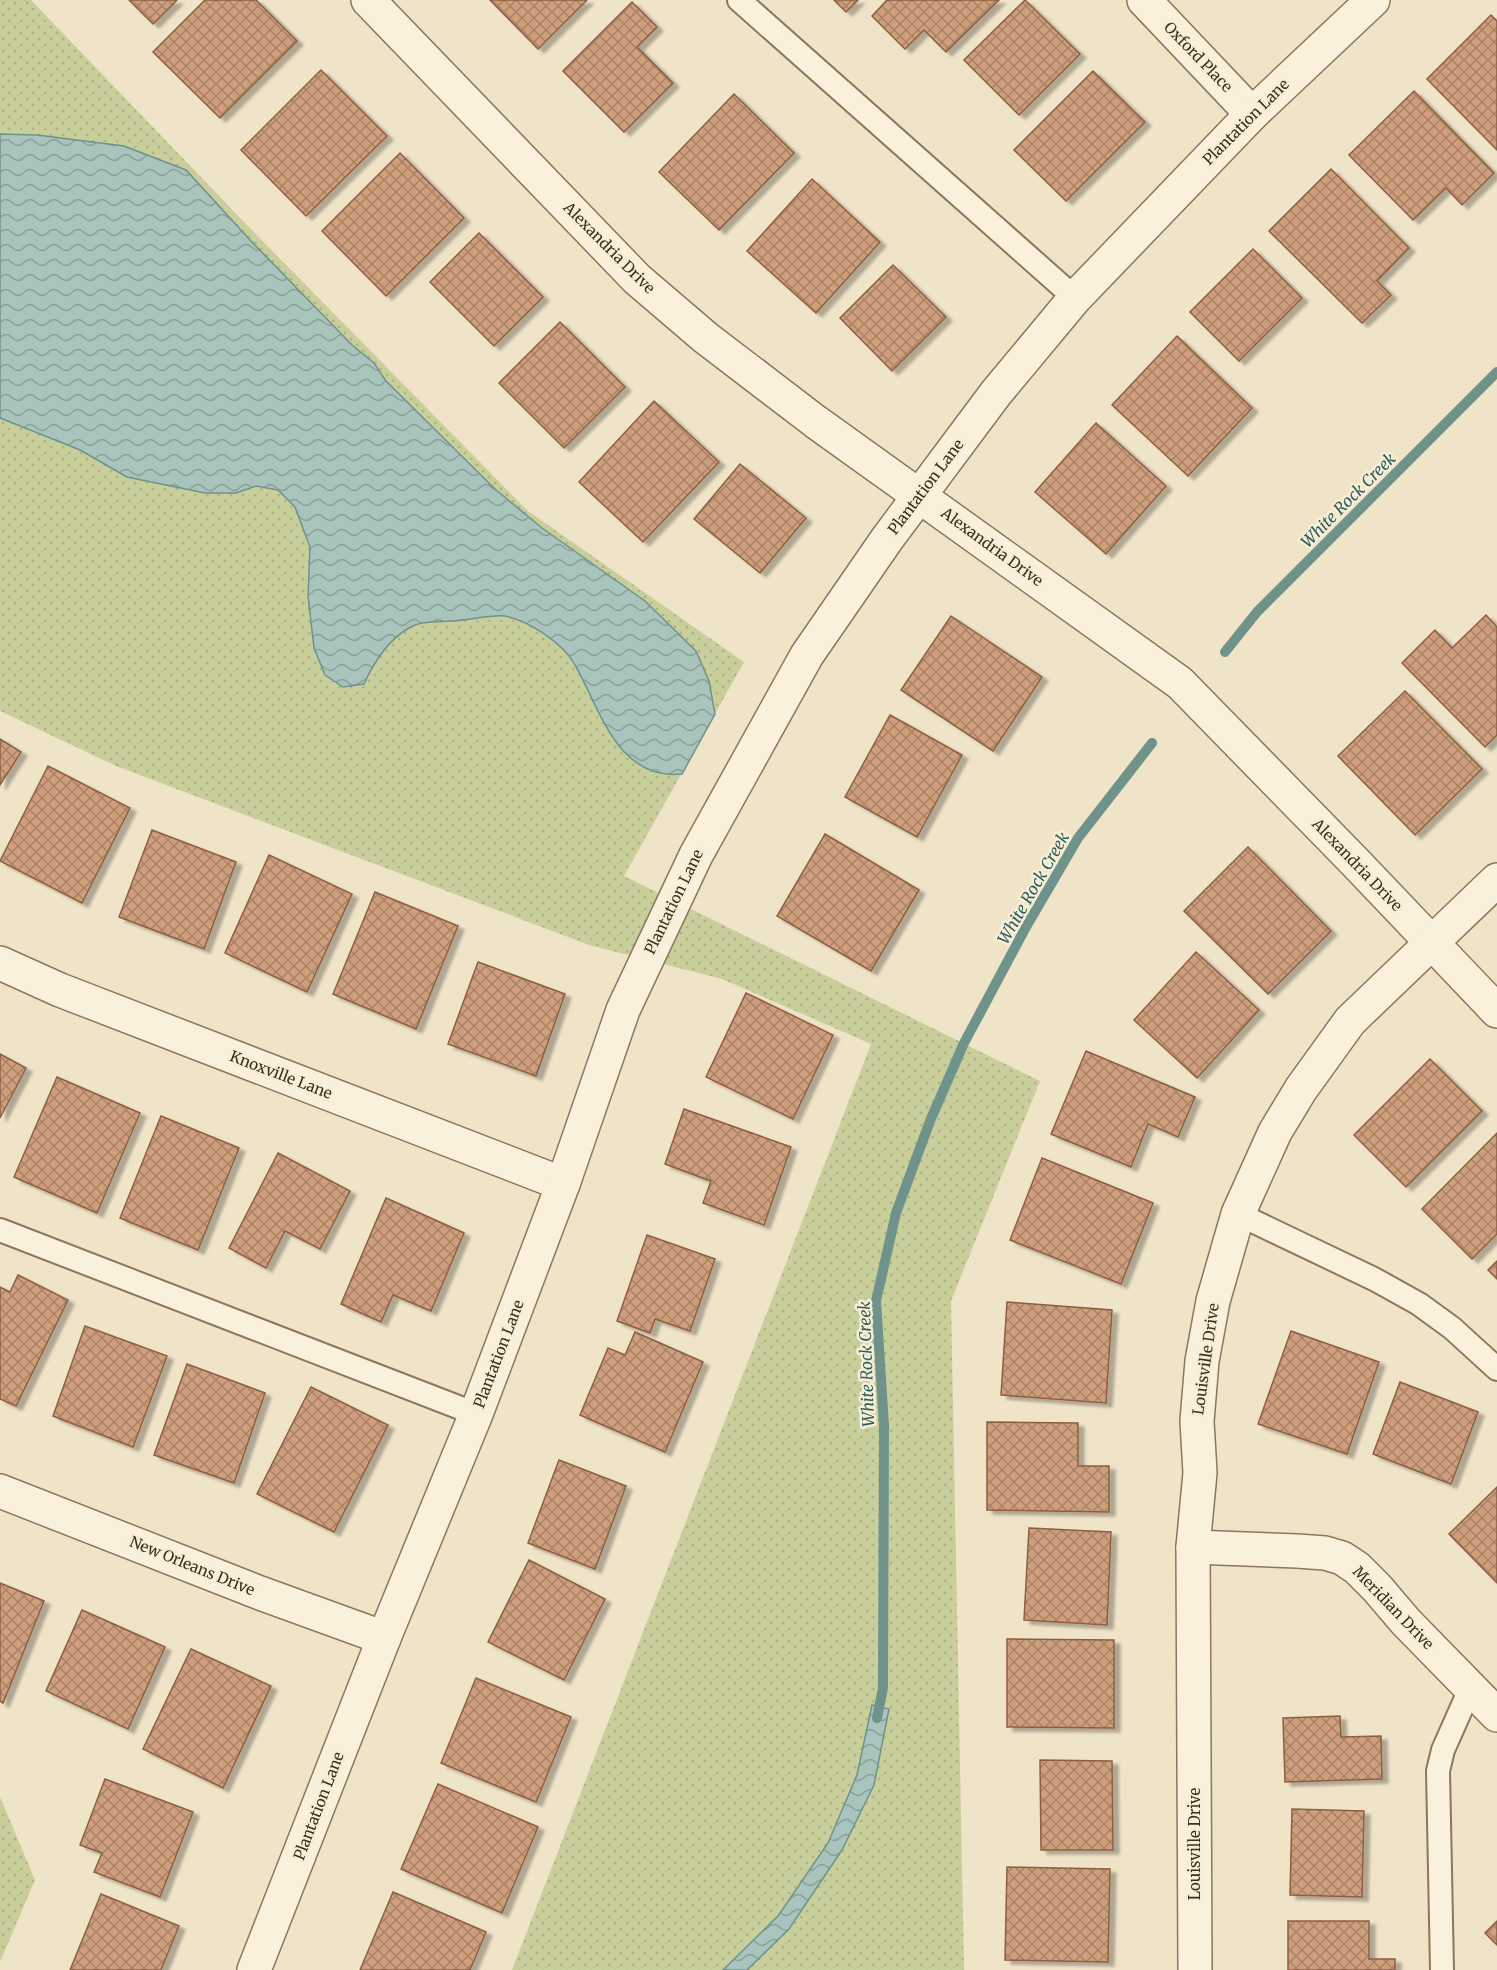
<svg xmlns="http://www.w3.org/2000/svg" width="1497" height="1970" viewBox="0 0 1497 1970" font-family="Merriweather,serif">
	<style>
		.grass { fill: url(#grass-dots) }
		.water { fill: url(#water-waves); stroke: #6f938a; stroke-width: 1.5 }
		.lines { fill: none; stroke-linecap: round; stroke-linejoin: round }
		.stream { stroke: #6f938a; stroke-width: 10 }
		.building { fill: url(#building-cross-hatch); stroke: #8d5f41; stroke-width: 1.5; filter: url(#shadow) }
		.service-casing { stroke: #8d765c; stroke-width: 26 }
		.minor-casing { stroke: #8d765c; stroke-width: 36 }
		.tertiary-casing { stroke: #8d765c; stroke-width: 36 }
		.service { stroke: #faf1dc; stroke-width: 22 }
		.minor { stroke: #faf1dc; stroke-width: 33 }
		.tertiary { stroke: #faf1dc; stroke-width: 33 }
		.labels { text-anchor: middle; stroke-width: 5; stroke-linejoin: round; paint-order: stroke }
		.street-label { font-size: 15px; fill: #3d2e20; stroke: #f7eed8 }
		.water-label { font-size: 16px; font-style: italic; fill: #2f5d5a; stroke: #f7eed8 }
	</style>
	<defs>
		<pattern id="grass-dots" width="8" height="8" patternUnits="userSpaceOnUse" patternTransform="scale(1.5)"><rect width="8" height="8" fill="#c9cf9b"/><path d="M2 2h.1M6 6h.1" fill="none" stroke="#aeb285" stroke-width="1.8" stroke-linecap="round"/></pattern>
		<pattern id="water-waves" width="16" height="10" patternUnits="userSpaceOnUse" patternTransform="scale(1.5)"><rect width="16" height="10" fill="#a9c4bc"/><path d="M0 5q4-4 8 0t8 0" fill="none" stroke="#8ba098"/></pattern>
		<pattern id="building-cross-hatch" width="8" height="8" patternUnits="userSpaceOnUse" patternTransform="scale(1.5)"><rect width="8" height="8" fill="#cf9f7d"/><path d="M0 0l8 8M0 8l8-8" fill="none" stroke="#a98266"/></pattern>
		<filter id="shadow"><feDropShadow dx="6" dy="4" stdDeviation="1.5" flood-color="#0004"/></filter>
	</defs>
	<rect width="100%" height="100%" fill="#f0e4c8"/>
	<!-- grass -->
	<g class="grass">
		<polygon points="0,0 31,0 242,220 528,511 744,662 624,876 1040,1081 951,1301 964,1970 512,1970 871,1044 722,979 589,945 116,766 0,711"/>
		<polygon points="0,1797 35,1880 0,1962"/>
	</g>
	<!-- water -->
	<g class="water">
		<path d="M 0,134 L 37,135 L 124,146 L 186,170 L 251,241 L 352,345 L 374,363 L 386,381 L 495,489 L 542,528 L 645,601 L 696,651 L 709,681 L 715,714 L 682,774 C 617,781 600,708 575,665 C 563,643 529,621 505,616 C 492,614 465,621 450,621 C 438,622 420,621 409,628 C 388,640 374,662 364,684 L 343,687 L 325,675 L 314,648 L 308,596 L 310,547 L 295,507 L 278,490 L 256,486 L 236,493 L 205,493 L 127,477 L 80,450 L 0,418 Z"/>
		<polygon points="872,1705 889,1709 874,1785 842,1850 789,1929 747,1970 723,1970 778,1916 828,1843 857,1775"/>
	</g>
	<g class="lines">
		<!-- stream -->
		<g class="stream">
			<polyline points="1225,652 1257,612 1497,372"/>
			<polyline points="877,1718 883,1688 884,1425 876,1301 896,1213 930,1121 964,1043 1026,927 1078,838 1152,743"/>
		</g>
	</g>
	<!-- building -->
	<g class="building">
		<polygon points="129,0 177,0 153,24"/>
		<polygon points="205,0 256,0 297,41 220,118 153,52"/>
		<polygon points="490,0 587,0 538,49"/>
		<polygon points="834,0 858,0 846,12"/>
		<polygon points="887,0 999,0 946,52 924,30 905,49 872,16"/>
		<polygon points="1025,0 1080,54 1019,115 964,60"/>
		<polygon points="632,2 657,27 637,47 673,83 624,132 563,71"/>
		<polygon points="1491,15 1497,21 1497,150 1427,79"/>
		<polygon points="321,70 387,136 306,216 241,150"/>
		<polygon points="1093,71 1145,122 1066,201 1014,150"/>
		<polygon points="1414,91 1494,173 1462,205 1446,188 1413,220 1349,155"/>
		<polygon points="734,94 794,153 719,230 659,172"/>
		<polygon points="400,153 464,218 386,296 322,231"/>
		<polygon points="1331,169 1409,248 1377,281 1391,295 1362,323 1269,231"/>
		<polygon points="812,179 880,242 816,313 747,251"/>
		<polygon points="479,233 543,297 494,346 430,282"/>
		<polygon points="1253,249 1302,298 1239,361 1190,312"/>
		<polygon points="893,265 946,317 892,371 840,318"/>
		<polygon points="560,322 625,387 564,448 499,383"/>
		<polygon points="1177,336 1252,408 1188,476 1112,405"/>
		<polygon points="654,401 719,462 643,542 579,482"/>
		<polygon points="1096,423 1166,486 1106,554 1035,492"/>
		<polygon points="740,464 806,518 760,573 694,519"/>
		<polygon points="1486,615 1497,627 1497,735 1485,747 1402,663 1435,630 1452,648"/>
		<polygon points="951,616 1042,677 993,751 901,690"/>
		<polygon points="1405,691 1482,769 1415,835 1338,756"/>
		<polygon points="890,715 962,755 917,837 845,797"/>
		<polygon points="0,739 21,752 0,785"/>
		<polygon points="48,766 130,808 82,903 0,861"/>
		<polygon points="152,830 236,862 204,949 119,917"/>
		<polygon points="825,834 919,890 871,971 777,916"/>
		<polygon points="1248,847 1331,931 1268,994 1184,911"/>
		<polygon points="269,855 352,894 307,992 225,953"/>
		<polygon points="375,892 458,926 416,1029 333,994"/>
		<polygon points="1196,952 1259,1010 1197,1078 1134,1020"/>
		<polygon points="478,962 565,994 536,1076 448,1044"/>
		<polygon points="746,993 833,1035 793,1119 706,1077"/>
		<polygon points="1086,1051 1195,1097 1178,1137 1148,1124 1131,1167 1051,1134"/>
		<polygon points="0,1054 26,1068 0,1118"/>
		<polygon points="1430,1059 1482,1111 1406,1187 1354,1135"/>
		<polygon points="57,1077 140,1113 97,1213 14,1177"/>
		<polygon points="684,1109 791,1147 764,1225 703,1203 711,1181 665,1164"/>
		<polygon points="161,1116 239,1148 198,1250 120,1218"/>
		<polygon points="1497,1133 1497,1234 1472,1259 1422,1209"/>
		<polygon points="278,1153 350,1191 320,1249 285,1231 266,1268 229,1248"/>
		<polygon points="1042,1158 1153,1203 1121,1284 1010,1240"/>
		<polygon points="386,1198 464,1233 431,1311 393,1295 381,1322 341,1304"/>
		<polygon points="647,1235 715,1259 690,1331 655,1319 650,1333 617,1321"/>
		<polygon points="1497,1261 1497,1279 1488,1270"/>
		<polygon points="18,1275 68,1300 16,1406 0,1399 0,1287 10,1292"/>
		<polygon points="1007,1302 1112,1310 1106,1403 1001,1395"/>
		<polygon points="85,1326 167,1356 133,1447 53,1416"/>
		<polygon points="1291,1331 1379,1362 1347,1454 1258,1424"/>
		<polygon points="635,1332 703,1362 665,1452 580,1415 608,1348 625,1355"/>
		<polygon points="187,1364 265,1393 234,1483 154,1455"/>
		<polygon points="1400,1382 1478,1412 1451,1484 1373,1454"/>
		<polygon points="311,1387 388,1425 334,1532 257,1494"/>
		<polygon points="987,1422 1078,1423 1078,1466 1109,1466 1109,1512 987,1510"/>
		<polygon points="559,1460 626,1486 595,1569 528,1543"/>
		<polygon points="1497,1487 1497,1583 1449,1534"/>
		<polygon points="1029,1528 1111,1532 1107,1625 1024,1620"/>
		<polygon points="529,1560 605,1599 564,1680 488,1642"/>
		<polygon points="0,1583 44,1601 3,1703 0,1701"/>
		<polygon points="82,1610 165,1647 128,1729 46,1691"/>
		<polygon points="1007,1639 1114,1640 1114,1728 1007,1727"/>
		<polygon points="191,1649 271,1686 223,1788 143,1749"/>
		<polygon points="476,1678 571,1717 536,1802 441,1763"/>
		<polygon points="1340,1716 1341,1737 1381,1736 1382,1779 1285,1782 1283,1718"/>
		<polygon points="1040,1760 1112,1761 1113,1850 1041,1850"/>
		<polygon points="105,1779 193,1812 160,1897 94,1872 102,1853 80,1845"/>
		<polygon points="438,1784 538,1827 502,1913 401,1869"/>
		<polygon points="1292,1809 1364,1811 1362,1897 1290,1895"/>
		<polygon points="1007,1867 1110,1869 1108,1962 1005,1960"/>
		<polygon points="393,1892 486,1932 470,1970 360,1970"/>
		<polygon points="101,1894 179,1926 161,1970 70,1970"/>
		<polygon points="1288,1921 1369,1921 1369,1959 1395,1959 1395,1970 1288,1970"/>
		<polygon points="1497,1921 1497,1945 1485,1933"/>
	</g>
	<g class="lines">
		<!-- service casing -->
		<g class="service-casing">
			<g id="service">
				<polyline points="739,0 1075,298"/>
				<polyline points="1238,1214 1374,1279 1419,1304 1452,1328 1497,1369"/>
				<polyline points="0,1230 476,1414"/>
				<polyline points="1442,1970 1438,1771 1443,1750 1471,1687"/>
			</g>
		</g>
		<!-- minor casing -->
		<g class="minor-casing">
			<g id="minor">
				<polyline points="368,0 637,279 706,338 816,422 1180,683 1355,862 1497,1011"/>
				<polyline points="1144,0 1252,114"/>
				<polyline points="0,963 60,990 563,1184"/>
				<polyline points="0,1491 260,1593 384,1638"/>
				<polyline points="1193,1547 1297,1551 1325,1553 1342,1558 1357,1568 1377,1588 1406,1622 1497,1715"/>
				<polyline points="1195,1970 1193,1547 1200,1473 1197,1421 1202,1361 1213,1301 1238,1214 1275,1132 1301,1089 1350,1021 1497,880"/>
			</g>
		</g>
		<!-- tertiary casing -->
		<g class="tertiary-casing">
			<polyline id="tertiary" points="254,1970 384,1638 476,1414 563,1184 623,1010 696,855 807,655 887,539 996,393 1075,298 1252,114 1373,0"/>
		</g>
		<!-- service -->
		<use href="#service" class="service"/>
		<!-- minor -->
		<use href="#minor" class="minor"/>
		<!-- tertiary -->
		<use href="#tertiary" class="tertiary"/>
	</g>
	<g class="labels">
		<!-- street labels -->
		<g class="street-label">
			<text transform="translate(1198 57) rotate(46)" y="5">Oxford Place</text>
			<text transform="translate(1246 122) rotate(-45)" y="5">Plantation Lane</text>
			<text transform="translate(609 248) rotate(45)" y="5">Alexandria Drive</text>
			<text transform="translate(926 487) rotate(-53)" y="5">Plantation Lane</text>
			<text transform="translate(992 547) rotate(36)" y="5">Alexandria Drive</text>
			<text transform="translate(1357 865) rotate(46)" y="5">Alexandria Drive</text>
			<text transform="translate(674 902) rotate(-64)" y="5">Plantation Lane</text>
			<text transform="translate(281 1075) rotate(21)" y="5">Knoxville Lane</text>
			<text transform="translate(499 1354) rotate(-69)" y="5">Plantation Lane</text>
			<text transform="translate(1206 1359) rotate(-82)" y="5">Louisville Drive</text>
			<text transform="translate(192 1566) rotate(22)" y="5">New Orleans Drive</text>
			<text transform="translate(1393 1608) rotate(46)" y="5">Meridian Drive</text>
			<text transform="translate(319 1806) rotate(-69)" y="5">Plantation Lane</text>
			<text transform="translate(1195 1844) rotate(-90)" y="5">Louisville Drive</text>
		</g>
		<!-- water labels -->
		<g class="water-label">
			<text transform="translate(1348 500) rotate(-45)" y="6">White Rock Creek</text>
			<text transform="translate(1033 888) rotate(-60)" y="6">White Rock Creek</text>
			<text transform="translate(866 1364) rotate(-92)" y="6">White Rock Creek</text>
		</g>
	</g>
</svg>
